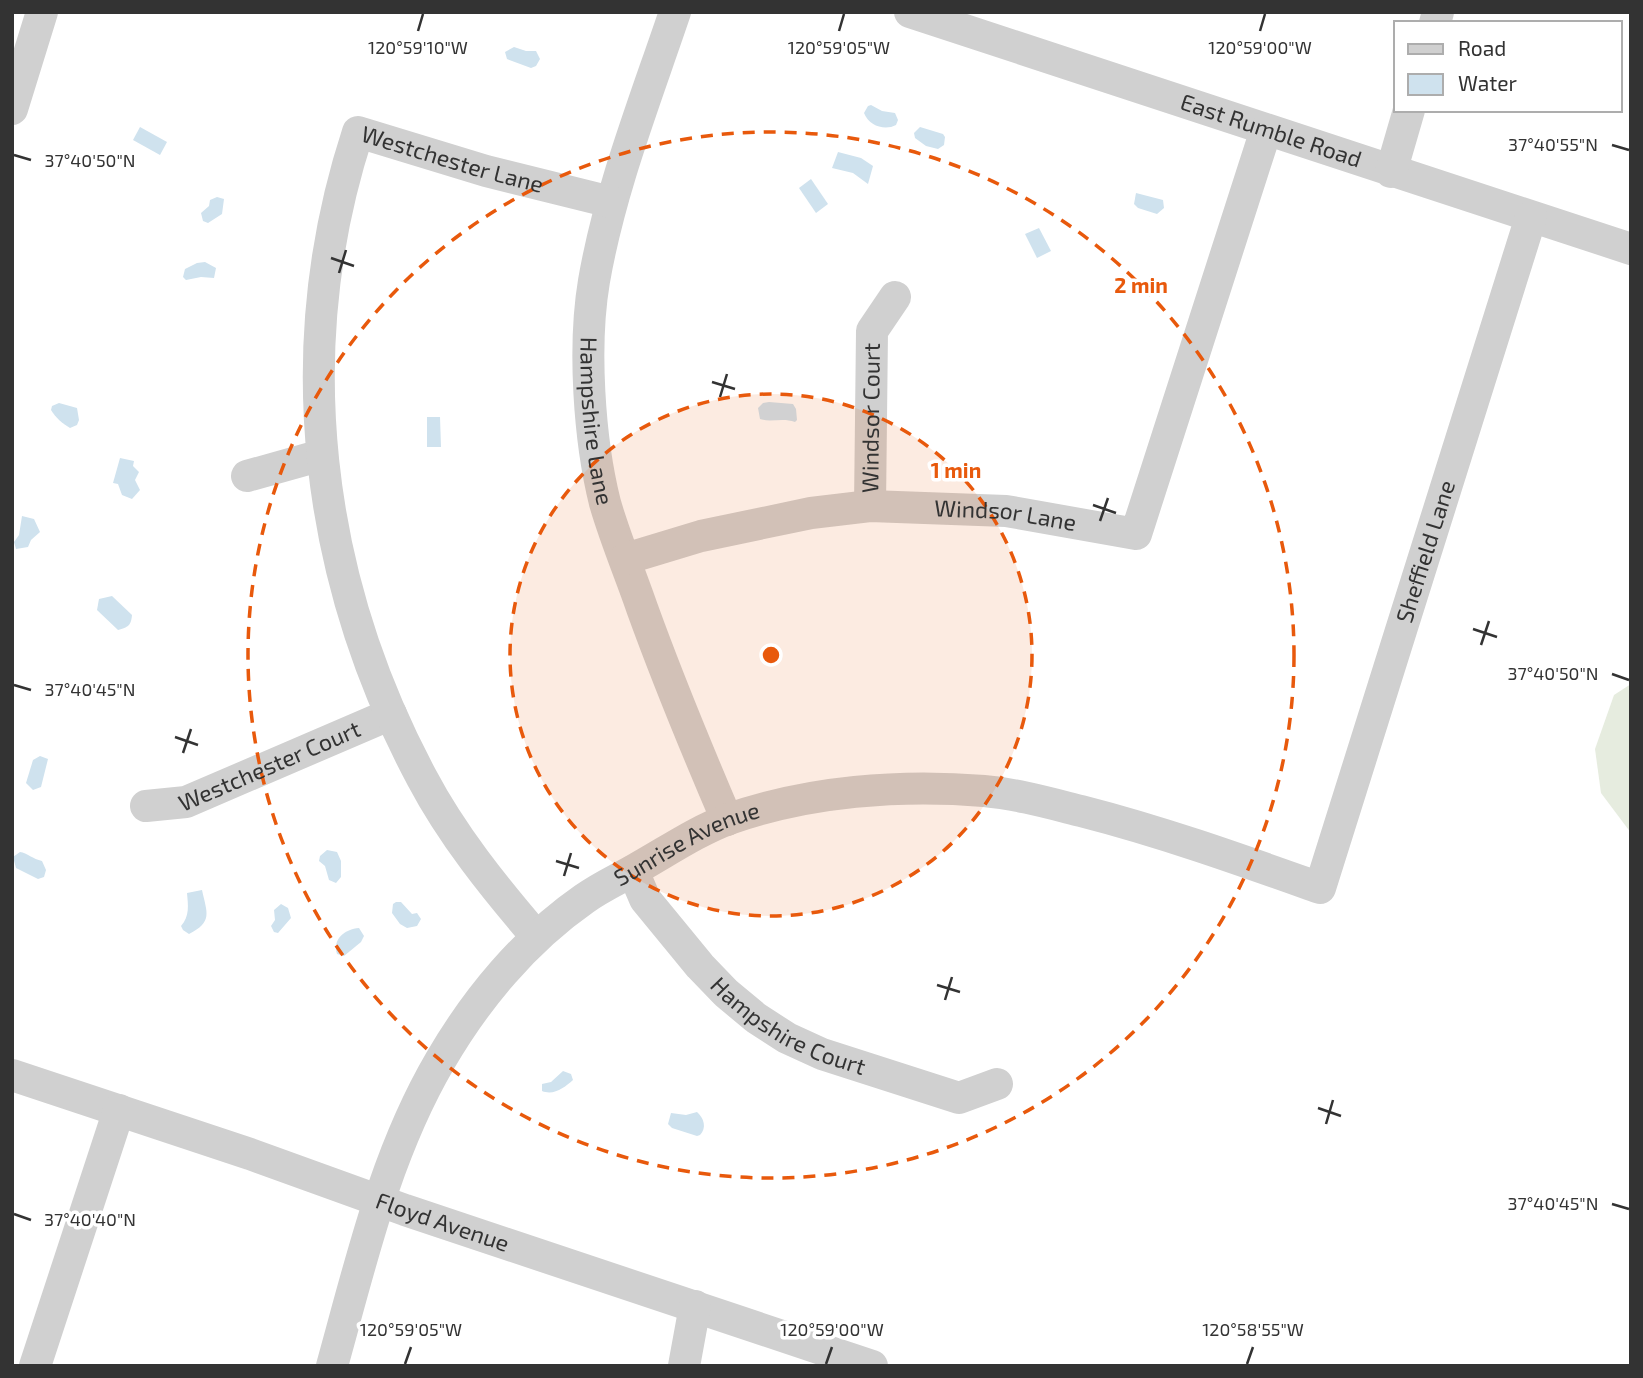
<svg xmlns="http://www.w3.org/2000/svg" width="1643" height="1378" viewBox="0 0 1643 1378" font-family="'Exo 2',sans-serif">
	<style>
		.green { fill: #e6ecdf }
		.water { fill: #cfe2ee }
		.lines { fill: none; stroke-linecap: round; stroke-linejoin: round }
		.minor { stroke: #d0d0d0; stroke-width: 32 }
		.ticks { fill: none; stroke: #333; stroke-width: 2.5 }
		.ring { fill: none; stroke: #e8590c; stroke-width: 3.5; stroke-dasharray: 12 9 }
		.labels { text-anchor: middle; stroke-width: 7; stroke-linejoin: round; paint-order: stroke }
		.street-label { font-size: 23px; fill: #333; stroke: #fff }
		.ticks-label { font-size: 18px; text-anchor: middle; fill: #333; stroke: #fff; stroke-width: 7; stroke-linejoin: round; paint-order: stroke }
		.centre { fill: #e8590c; stroke: #fff; stroke-width: 3.5 }
		.ring-label { font-size: 21px; text-anchor: middle; font-weight: bold; fill: #e8590c; stroke: #fff; stroke-width: 7; stroke-linejoin: round; paint-order: stroke }
	</style>
	<rect width="100%" height="100%" fill="#fff"/>
	<!-- green -->
	<polygon class="green" points="1631,684 1631,833 1601,793 1595,749 1614,695"/>
	<!-- water -->
	<g class="water">
		<polygon points="514,47 526,51 536,51 540,59 536,66 531,68 507,59 505,52"/>
		<path d="M 871,105 L 882,111 L 895,113 L 898,120 L 896,125 C 885,131 869,126 864,113 L 868,106 Z"/>
		<polygon points="140,127 167,142 160,155 133,140"/>
		<polygon points="920,127 943,134 945,137 944,145 938,149 926,146 915,138 914,133"/>
		<polygon points="838,152 861,158 873,166 868,184 853,173 832,168"/>
		<polygon points="811,179 828,204 816,213 799,188"/>
		<polygon points="1136,193 1163,200 1164,208 1157,214 1138,208 1134,204"/>
		<polygon points="217,197 224,199 222,214 208,223 203,221 201,213 209,206 210,200"/>
		<polygon points="1039,228 1051,251 1037,258 1025,234"/>
		<polygon points="205,262 216,268 214,278 201,277 186,280 183,277 185,269 197,263"/>
		<path d="M 769,402 L 793,404 L 796,409 L 797,420 L 795,422 C 782,417 772,423 760,419 L 758,408 L 763,403 Z"/>
		<path d="M 59,403 L 77,408 L 79,420 L 77,425 L 70,428 C 63,424 55,417 51,410 L 52,406 Z"/>
		<polygon points="427,417 440,417 441,447 427,447"/>
		<polygon points="120,458 134,461 133,466 139,472 135,480 140,490 132,499 122,495 118,484 113,483"/>
		<polygon points="22,516 34,519 40,532 31,540 28,547 16,549 14,542 19,535"/>
		<path d="M 112,596 L 132,615 C 131,626 128,627 118,630 L 97,610 L 99,599 Z"/>
		<polygon points="40,756 48,759 41,787 33,790 26,783 33,760"/>
		<polygon points="327,850 337,852 341,861 341,877 336,883 329,880 325,866 319,861 320,856"/>
		<path d="M 20,852 C 27,853 33,859 42,861 L 46,870 L 44,877 L 38,879 L 16,868 L 13,857 Z"/>
		<path d="M 202,890 C 207,913 213,922 189,934 L 183,930 L 181,926 C 190,916 188,905 187,893 Z"/>
		<polygon points="396,902 401,902 412,914 417,913 421,919 417,926 407,928 400,924 392,913 393,904"/>
		<polygon points="281,904 288,908 291,918 278,933 274,932 271,926 275,920 274,910"/>
		<path d="M 359,928 L 364,936 L 361,942 L 344,956 L 337,954 C 332,939 345,929 359,928 Z"/>
		<path d="M 563,1071 L 571,1074 L 573,1080 C 565,1087 554,1096 542,1091 L 542,1084 L 551,1082 Z"/>
		<path d="M 697,1112 C 704,1118 707,1128 700,1135 L 697,1136 L 672,1128 L 668,1124 L 671,1113 L 686,1115 Z"/>
	</g>
	<g class="lines">
		<!-- minor -->
		<g class="minor">
			<path id="s1" d="M 675,12 C 645,101 610,189 594,281 C 583,346 589,439 605,503 C 615,538 630,573 642,608 C 668,680 697,750 727,820"/>
			<path id="s2" d="M 910,12 L 1631,249"/>
			<polyline points="1435,23 1438,12"/>
			<polyline points="12,109 42,12"/>
			<polyline points="1391,172 1409,110"/>
			<polyline points="247,476 322,455"/>
			<path id="s3" d="M 870,506 L 872,331 L 895,297"/>
			<path id="s4" d="M 625,559 L 701,536 L 811,513 L 870,506 L 1006,511 L 1136,534 L 1266,130"/>
			<path id="s5" d="M 146,806 L 186,802 L 391,714"/>
			<path id="s6" d="M 633,871 L 645,899 L 700,966 L 726,993 L 756,1018 L 787,1038 L 822,1054 L 959,1098 L 997,1084"/>
			<path id="s7" d="M 536,936 C 494,887 452,835 422,778 C 315,578 287,349 358,132 L 486,171 L 611,202"/>
			<path id="s8" d="M 12,1075 L 250,1154 L 405,1210 L 872,1366"/>
			<polyline points="35,1366 119,1110"/>
			<path id="s9" d="M 332,1366 C 361,1262 385,1155 440,1061 C 476,999 525,940 584,899 C 602,886 623,877 641,866 C 669,850 699,830 729,819 C 809,791 900,784 984,791 C 1017,794 1049,803 1081,811 C 1163,832 1241,860 1320,888 L 1531,217"/>
			<polyline points="684,1366 695,1306"/>
		</g>
	</g>
	<!-- ticks -->
	<path class="ticks" d="M 418,31 L 423,14M 839,31 L 844,14M 1260,31 L 1265,14M 1612,145 L 1629,150M 14,155 L 31,160M 331,258 L 354,266M 339,273 L 346,250M 712,382 L 735,389M 720,397 L 727,374M 1093,505 L 1116,513M 1100,521 L 1108,498M 1473,629 L 1497,637M 1481,645 L 1489,621M 1612,674 L 1629,680M 14,685 L 31,690M 175,737 L 198,745M 183,753 L 191,729M 556,861 L 579,868M 564,876 L 571,853M 937,985 L 960,992M 945,1000 L 952,977M 1318,1108 L 1341,1116M 1326,1124 L 1333,1100M 1612,1204 L 1629,1209M 14,1214 L 31,1220M 405,1364 L 411,1347M 826,1364 L 832,1347M 1247,1364 L 1253,1347"/>
	<!-- distance rings -->
	<circle cx="771" cy="655" r="261" fill="#e8590c" fill-opacity=".12"/>
	<g class="ring">
		<circle cx="771" cy="655" r="261"/>
		<circle cx="771" cy="655" r="523"/>
	</g>
	<g class="labels">
		<!-- street labels -->
		<g class="street-label">
			<text dy="8" stroke="none"><textPath href="#s2" startOffset="380">East Rumble Road</textPath></text>
			<text dy="8" stroke="none"><textPath href="#s7" startOffset="961">Westchester Lane</textPath></text>
			<text dy="8" stroke="none"><textPath href="#s3" startOffset="88">Windsor Court</textPath></text>
			<text dy="8" stroke="none"><textPath href="#s1" startOffset="422">Hampshire Lane</textPath></text>
			<text dy="8" stroke="none"><textPath href="#s4" startOffset="387">Windsor Lane</textPath></text>
			<text dy="8" stroke="none"><textPath href="#s9" startOffset="1670">Sheffield Lane</textPath></text>
			<text dy="8" stroke="none"><textPath href="#s5" startOffset="131">Westchester Court</textPath></text>
			<text dy="8" stroke="none"><textPath href="#s9" startOffset="660">Sunrise Avenue</textPath></text>
			<text dy="8" stroke="none"><textPath href="#s6" startOffset="226">Hampshire Court</textPath></text>
			<text dy="8" stroke="none"><textPath href="#s8" startOffset="455">Floyd Avenue</textPath></text>
		</g>
	</g>
	<g class="ticks-label">
		<text x="418" y="54">120°59'10"W</text>
		<text x="839" y="54">120°59'05"W</text>
		<text x="1260" y="54">120°59'00"W</text>
		<text x="1553" y="151">37°40'55"N</text>
		<text x="90" y="167">37°40'50"N</text>
		<text x="1553" y="680">37°40'50"N</text>
		<text x="90" y="696">37°40'45"N</text>
		<text x="1553" y="1210">37°40'45"N</text>
		<text x="90" y="1226">37°40'40"N</text>
		<text x="1253" y="1336">120°58'55"W</text>
		<text x="411" y="1336">120°59'05"W</text>
		<text x="832" y="1336">120°59'00"W</text>
	</g>
	<circle cx="771" cy="655" r="10" class="centre"/>
	<g class="ring-label">
		<text x="1141" y="293">2 min</text>
		<text x="956" y="478">1 min</text>
	</g>
	<!-- border -->
	<rect width="1643" height="1378" fill="none" stroke="#333333" stroke-width="28"/>
	<!-- legend -->
	<rect x="1394" y="21" width="228" height="91" fill="#ffffff" stroke="#adadad" stroke-width="2"/>
	<rect x="1408" y="44" width="35" height="10" fill="#d0d0d0" stroke="#adadad" stroke-width="2"/>
	<text x="1458" y="56" font-size="21" fill="#333333">Road</text>
	<rect x="1408" y="74" width="35" height="21" fill="#cfe2ee" stroke="#adadad" stroke-width="2"/>
	<text x="1458" y="91" font-size="21" fill="#333333">Water</text>
</svg>
